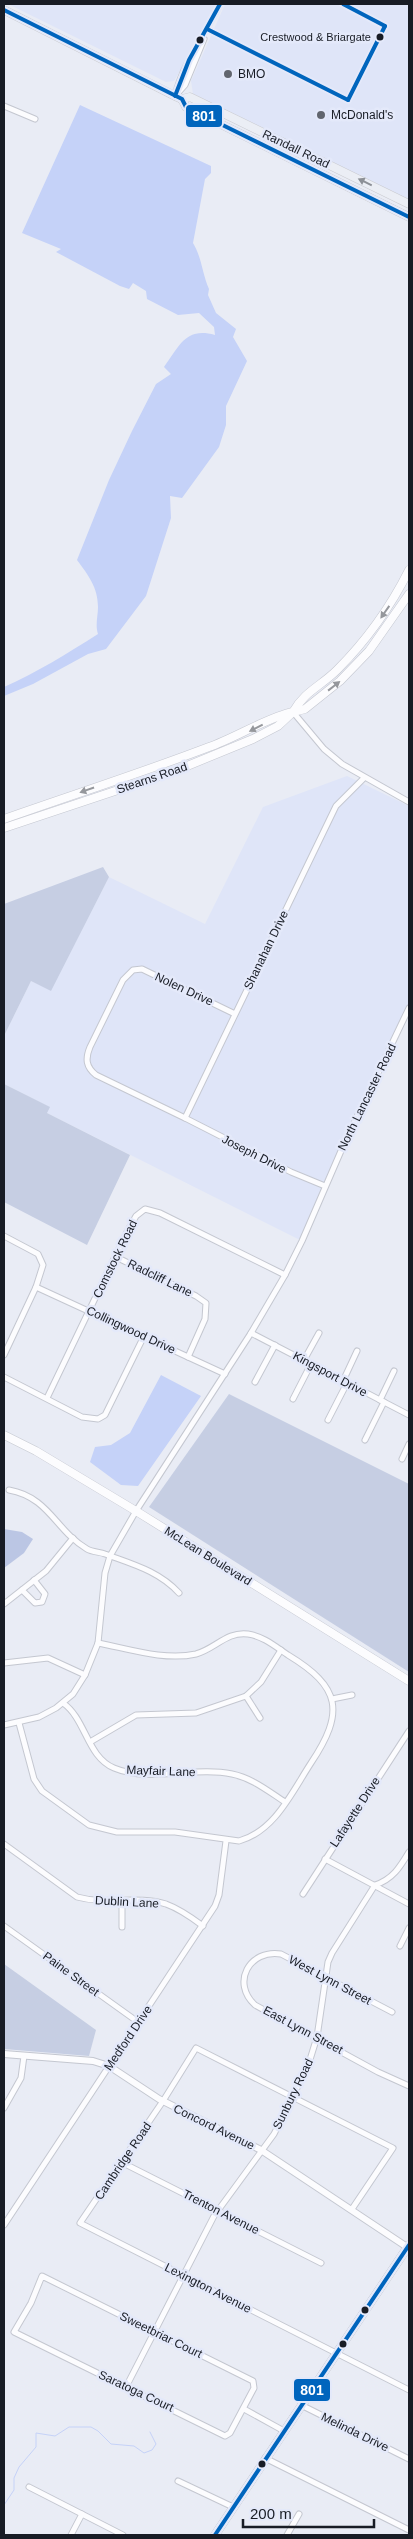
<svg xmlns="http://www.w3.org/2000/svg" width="413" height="2539" viewBox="0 0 413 2539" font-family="Helvetica,sans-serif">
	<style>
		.built { fill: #dfe5f8 }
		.green { fill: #c6cee3 }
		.forest { fill: #bbc6e4 }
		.water { fill: #c5d2f8 }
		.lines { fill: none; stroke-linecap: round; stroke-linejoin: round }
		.stream { stroke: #c5d2f8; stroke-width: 1 }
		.minor-casing { stroke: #c4c7d0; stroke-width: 7 }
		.tertiary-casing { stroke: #c4c7d0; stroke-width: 8 }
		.secondary-casing { stroke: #c4c7d0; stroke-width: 9 }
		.primary-casing { stroke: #c9cacf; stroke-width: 9 }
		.minor { stroke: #fcfcfe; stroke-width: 5 }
		.tertiary { stroke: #fcfcfe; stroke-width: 6 }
		.secondary { stroke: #fcfcfe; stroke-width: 8 }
		.primary { stroke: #ebeef5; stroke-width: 8 }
		.bus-1-casing { stroke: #e4e9fa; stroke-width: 8 }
		.bus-1 { stroke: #0065bd; stroke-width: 4 }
		.oneway { fill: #8c9097 }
		.oneway2 { fill: #95979c }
		.bus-dot { fill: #181c25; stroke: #e4e9fa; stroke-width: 2 }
		.poi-dot { fill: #61656e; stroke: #e4e9fa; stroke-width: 2 }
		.labels { text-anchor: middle; stroke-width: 5; stroke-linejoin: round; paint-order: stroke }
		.bus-label { font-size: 11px; fill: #181c25; stroke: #e4e9fa; text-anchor: end }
		.poi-label { font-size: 12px; fill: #181c25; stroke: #e4e9fa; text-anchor: start }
		.street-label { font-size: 12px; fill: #181c25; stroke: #e4e9fa }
		.line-badge { stroke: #e4e9fa; stroke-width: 2 }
		.badge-label { font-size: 14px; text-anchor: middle; font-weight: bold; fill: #fff }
	</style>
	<rect width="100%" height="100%" fill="#e9ecf5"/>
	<!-- built -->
	<g class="built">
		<polygon points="8,4 216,4 177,76 174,81 166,82"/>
		<polygon points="225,4 409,4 409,202 193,94 191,81"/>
		<polygon points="347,776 409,806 409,1006 300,1240 47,1113 49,1107 4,1084 4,1036 31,981 51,990 109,877 205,924 263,807"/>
	</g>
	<!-- green -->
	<g class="green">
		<polygon points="103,867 109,877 51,991 31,981 4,1036 4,904"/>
		<polygon points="4,1084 50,1107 47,1113 130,1155 87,1245 4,1202"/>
		<polygon points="229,1394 409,1484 409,1672 149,1507"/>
		<polygon points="4,1964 96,2030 89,2056 4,2049"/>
	</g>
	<!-- forest -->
	<polygon class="forest" points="4,1529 22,1532 33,1539 24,1553 4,1568"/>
	<!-- water -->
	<g class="water">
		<path d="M 80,105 L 211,166 L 211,173 L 205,179 L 193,243 C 202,258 202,273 209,289 L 208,295 L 216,313 L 236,329 L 233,337 L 247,361 L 226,406 L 226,425 L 219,447 L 182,498 L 170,496 L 171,518 L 146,596 L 106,649 L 88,654 L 33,684 L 4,696 L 4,687 C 36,673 68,653 98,634 C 95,625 98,616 98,607 C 98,587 88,575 77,560 L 109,480 L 132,431 L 156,384 L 171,374 L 164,367 C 180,345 186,327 215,335 L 214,327 L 199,313 L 178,315 L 147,299 L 146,291 L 133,283 L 129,289 L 120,286 L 56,252 L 61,249 L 22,233 Z"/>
		<polygon points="161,1375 201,1396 138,1486 121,1485 90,1462 95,1447 111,1445 130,1433"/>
	</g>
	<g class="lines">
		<!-- stream -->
		<polyline class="stream" points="4,2505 14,2490 14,2478 19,2467 36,2447 36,2433 55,2436 69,2427 91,2427 98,2431 111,2444 134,2446 144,2453 152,2450 156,2444 150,2432"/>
		<!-- minor casing -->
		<g class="minor-casing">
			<g id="minor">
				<polyline points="176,95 185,85 204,39"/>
				<path d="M 175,96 C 183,63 205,34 220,4"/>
				<polyline points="4,106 35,119"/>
				<polyline points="293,712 324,749 342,764 409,802"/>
				<path d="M 235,1014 L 142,969 L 133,970 L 123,980 L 90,1047 C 85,1059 86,1067 96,1075 L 185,1118 L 336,806 L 364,778"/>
				<polyline points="185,1118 291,1172 325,1186"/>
				<polyline points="4,1236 38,1254 43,1265 36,1287 4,1355"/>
				<polyline points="116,1257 196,1296 206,1303 205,1319 188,1357"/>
				<polyline points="36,1287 225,1374"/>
				<polyline points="251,1333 409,1415"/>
				<polyline points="304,1360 319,1333"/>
				<polyline points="4,1377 82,1417 98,1419 105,1415 144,1336"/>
				<polyline points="343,1381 357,1351"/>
				<polyline points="255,1382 275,1345"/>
				<polyline points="47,1398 127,1232 136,1216 145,1209 160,1213 285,1275"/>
				<polyline points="293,1399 311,1364"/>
				<polyline points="380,1400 394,1371"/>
				<polyline points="328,1420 347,1383"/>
				<polyline points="365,1440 384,1402"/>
				<polyline points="402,1459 409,1444"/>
				<path d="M 9,1490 C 49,1497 56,1531 87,1549 C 92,1552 100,1552 105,1554 C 132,1564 159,1571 179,1593"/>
				<polyline points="22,1590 35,1603 42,1602 45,1594 34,1580"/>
				<polyline points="4,1604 46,1571 73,1538"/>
				<polyline points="4,1663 48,1658 85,1675"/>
				<polyline points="246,1696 260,1718"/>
				<polyline points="332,1699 352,1695"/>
				<path d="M 63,1703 C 86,1719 87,1757 114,1768 C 150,1783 194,1766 232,1774 C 252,1778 268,1791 285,1802"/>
				<path d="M 19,1723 L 34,1779 L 42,1791 L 89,1825 L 117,1832 L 175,1832 L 239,1841 C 275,1831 292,1792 311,1763 C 345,1712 341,1687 288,1655 C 276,1647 263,1636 248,1634 C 227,1631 215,1649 196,1654 C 165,1661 129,1649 98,1643"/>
				<polyline points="4,1725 39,1717 56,1708 73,1694 85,1675 98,1643 105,1573 110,1556 136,1511 251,1333 285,1275 302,1241 344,1144 409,1008"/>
				<polyline points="90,1742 136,1715 196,1713 246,1696 261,1682 281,1650"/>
				<path d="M 4,1844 L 77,1897 C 106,1905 137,1895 166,1904 C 180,1909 191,1917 203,1926"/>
				<polyline points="325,1859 409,1904"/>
				<polyline points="303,1894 409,1731"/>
				<polyline points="122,1901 122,1927"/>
				<polyline points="4,1926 138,2022"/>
				<polyline points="400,1946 409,1928"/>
				<path d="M 392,2012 L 281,1954 C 249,1949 231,1983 255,2005 L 378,2072 L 409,2086"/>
				<polyline points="4,2108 21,2078 24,2056"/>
				<polyline points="121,2162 321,2263"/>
				<polyline points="352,2209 393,2148 196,2048 163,2101 80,2223 409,2390"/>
				<polyline points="4,2225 215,1906 219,1895 226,1841"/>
				<polygon points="42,2276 253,2381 254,2388 230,2433 225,2436 14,2332 31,2303"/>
				<path d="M 126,2387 L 214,2216 L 274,2134 L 308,2066 L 317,2037 L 328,1962 L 332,1953 L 375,1885 C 393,1879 400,1867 409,1852"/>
				<polyline points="301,2405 409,2459"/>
				<polyline points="244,2409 284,2431"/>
				<polyline points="265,2458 409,2530"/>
				<polyline points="178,2481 233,2507"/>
				<polyline points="29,2487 123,2535"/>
				<polyline points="71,2535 82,2514"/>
				<polyline points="287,2535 299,2514"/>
			</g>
		</g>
		<!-- tertiary casing -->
		<g class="tertiary-casing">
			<polyline id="tertiary" points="4,2054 93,2061 109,2066 159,2099 261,2150 407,2247"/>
		</g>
		<!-- secondary casing -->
		<g class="secondary-casing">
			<g id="secondary">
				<path d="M 4,819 C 72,795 141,773 209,747 C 235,738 268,717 293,712 C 305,691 321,686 337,670 C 367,640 390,608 409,570"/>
				<polyline points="4,828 175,771 253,739 278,726 293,712 305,709 340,681 369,651 409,594"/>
				<polyline points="4,1435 36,1451 136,1511 409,1681"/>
				<polyline points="215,2535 409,2245"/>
			</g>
		</g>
		<!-- primary casing -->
		<g class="primary-casing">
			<g id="primary">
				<polyline points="4,10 175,96 182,99 190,97 409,204"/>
				<polyline points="182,99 186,107 409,217"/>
			</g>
		</g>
		<!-- minor -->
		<use href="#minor" class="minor"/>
		<!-- tertiary -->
		<use href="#tertiary" class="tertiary"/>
		<!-- secondary -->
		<use href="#secondary" class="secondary"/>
		<!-- primary -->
		<use href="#primary" class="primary"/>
		<!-- bus-1 casing -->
		<g class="bus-1-casing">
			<g id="bus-1">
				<polyline points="343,4 385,26"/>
				<polyline points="4,10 182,99 186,107 409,217"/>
				<polyline points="207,29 348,100"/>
				<polyline points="175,96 189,60 220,4"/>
				<polyline points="348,100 385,26"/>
				<polyline points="215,2535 409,2245"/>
			</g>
		</g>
		<!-- bus-1 -->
		<use href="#bus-1" class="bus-1"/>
	</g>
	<!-- one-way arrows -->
	<defs><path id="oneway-solid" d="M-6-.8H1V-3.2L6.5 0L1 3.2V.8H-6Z" transform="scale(1.25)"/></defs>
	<use class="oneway" href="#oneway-solid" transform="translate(365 182) rotate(-154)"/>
	<g class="oneway2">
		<use href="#oneway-solid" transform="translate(385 612) rotate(125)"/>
		<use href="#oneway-solid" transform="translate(334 686) rotate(-38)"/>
		<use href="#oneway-solid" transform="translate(256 728) rotate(153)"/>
		<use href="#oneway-solid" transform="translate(87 790) rotate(161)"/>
	</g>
	<!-- markers -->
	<g class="bus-dot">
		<circle cx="380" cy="37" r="4.5"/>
		<circle cx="200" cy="40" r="4.5"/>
		<circle cx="365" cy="2310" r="4.5"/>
		<circle cx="343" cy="2344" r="4.5"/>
		<circle cx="262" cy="2464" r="4.5"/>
	</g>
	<g class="poi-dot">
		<circle cx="228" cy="74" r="5"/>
		<circle cx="321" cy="115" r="5"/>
	</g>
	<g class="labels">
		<!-- bus labels -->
		<g class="bus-label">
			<text x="371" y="41">Crestwood &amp; Briargate</text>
		</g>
		<!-- poi labels -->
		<g class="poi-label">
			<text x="238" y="78">BMO</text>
			<text x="331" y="119">McDonald's</text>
		</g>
		<!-- street labels -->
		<g class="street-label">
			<text transform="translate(296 149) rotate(26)" y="4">Randall Road</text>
			<text transform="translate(152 778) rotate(-19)" y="4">Stearns Road</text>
			<text transform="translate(266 950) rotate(-64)" y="4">Shanahan Drive</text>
			<text transform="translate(184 989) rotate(25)" y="4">Nolen Drive</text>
			<text transform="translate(367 1097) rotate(-64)" y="4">North Lancaster Road</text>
			<text transform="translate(254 1154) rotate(27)" y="4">Joseph Drive</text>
			<text transform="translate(115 1259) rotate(-64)" y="4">Comstock Road</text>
			<text transform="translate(160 1278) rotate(26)" y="4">Radcliff Lane</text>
			<text transform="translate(131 1330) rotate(25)" y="4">Collingwood Drive</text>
			<text transform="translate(330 1374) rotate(28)" y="4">Kingsport Drive</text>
			<text transform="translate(208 1556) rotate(32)" y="4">McLean Boulevard</text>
			<text transform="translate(161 1771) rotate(2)" y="4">Mayfair Lane</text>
			<text transform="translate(355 1812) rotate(-57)" y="4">Lafayette Drive</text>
			<text transform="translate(127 1902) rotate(3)" y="4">Dublin Lane</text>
			<text transform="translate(71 1974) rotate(36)" y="4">Paine Street</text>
			<text transform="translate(330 1980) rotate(28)" y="4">West Lynn Street</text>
			<text transform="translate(303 2030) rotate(28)" y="4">East Lynn Street</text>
			<text transform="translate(128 2038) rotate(-56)" y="4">Medford Drive</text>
			<text transform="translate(293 2094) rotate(-64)" y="4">Sunbury Road</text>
			<text transform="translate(214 2127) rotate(26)" y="4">Concord Avenue</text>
			<text transform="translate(123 2161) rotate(-56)" y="4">Cambridge Road</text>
			<text transform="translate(221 2212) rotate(27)" y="4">Trenton Avenue</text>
			<text transform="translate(208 2288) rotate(27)" y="4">Lexington Avenue</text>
			<text transform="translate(161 2335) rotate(26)" y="4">Sweetbriar Court</text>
			<text transform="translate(136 2391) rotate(25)" y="4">Saratoga Court</text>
			<text transform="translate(355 2432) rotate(26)" y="4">Melinda Drive</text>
		</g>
	</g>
	<g class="line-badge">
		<rect x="185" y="104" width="38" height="24" rx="5" fill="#0065bd"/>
		<rect x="293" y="2378" width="38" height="24" rx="5" fill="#0065bd"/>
	</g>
	<g class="badge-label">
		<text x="204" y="121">801</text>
		<text x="312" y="2395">801</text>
	</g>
	<!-- border -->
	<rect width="413" height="2539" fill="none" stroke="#181c25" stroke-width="10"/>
	<!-- scale -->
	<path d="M243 2519v8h131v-8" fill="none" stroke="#181c25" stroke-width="2.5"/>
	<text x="250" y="2519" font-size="15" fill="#181c25" stroke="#e4e9fa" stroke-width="4" paint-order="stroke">200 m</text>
</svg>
